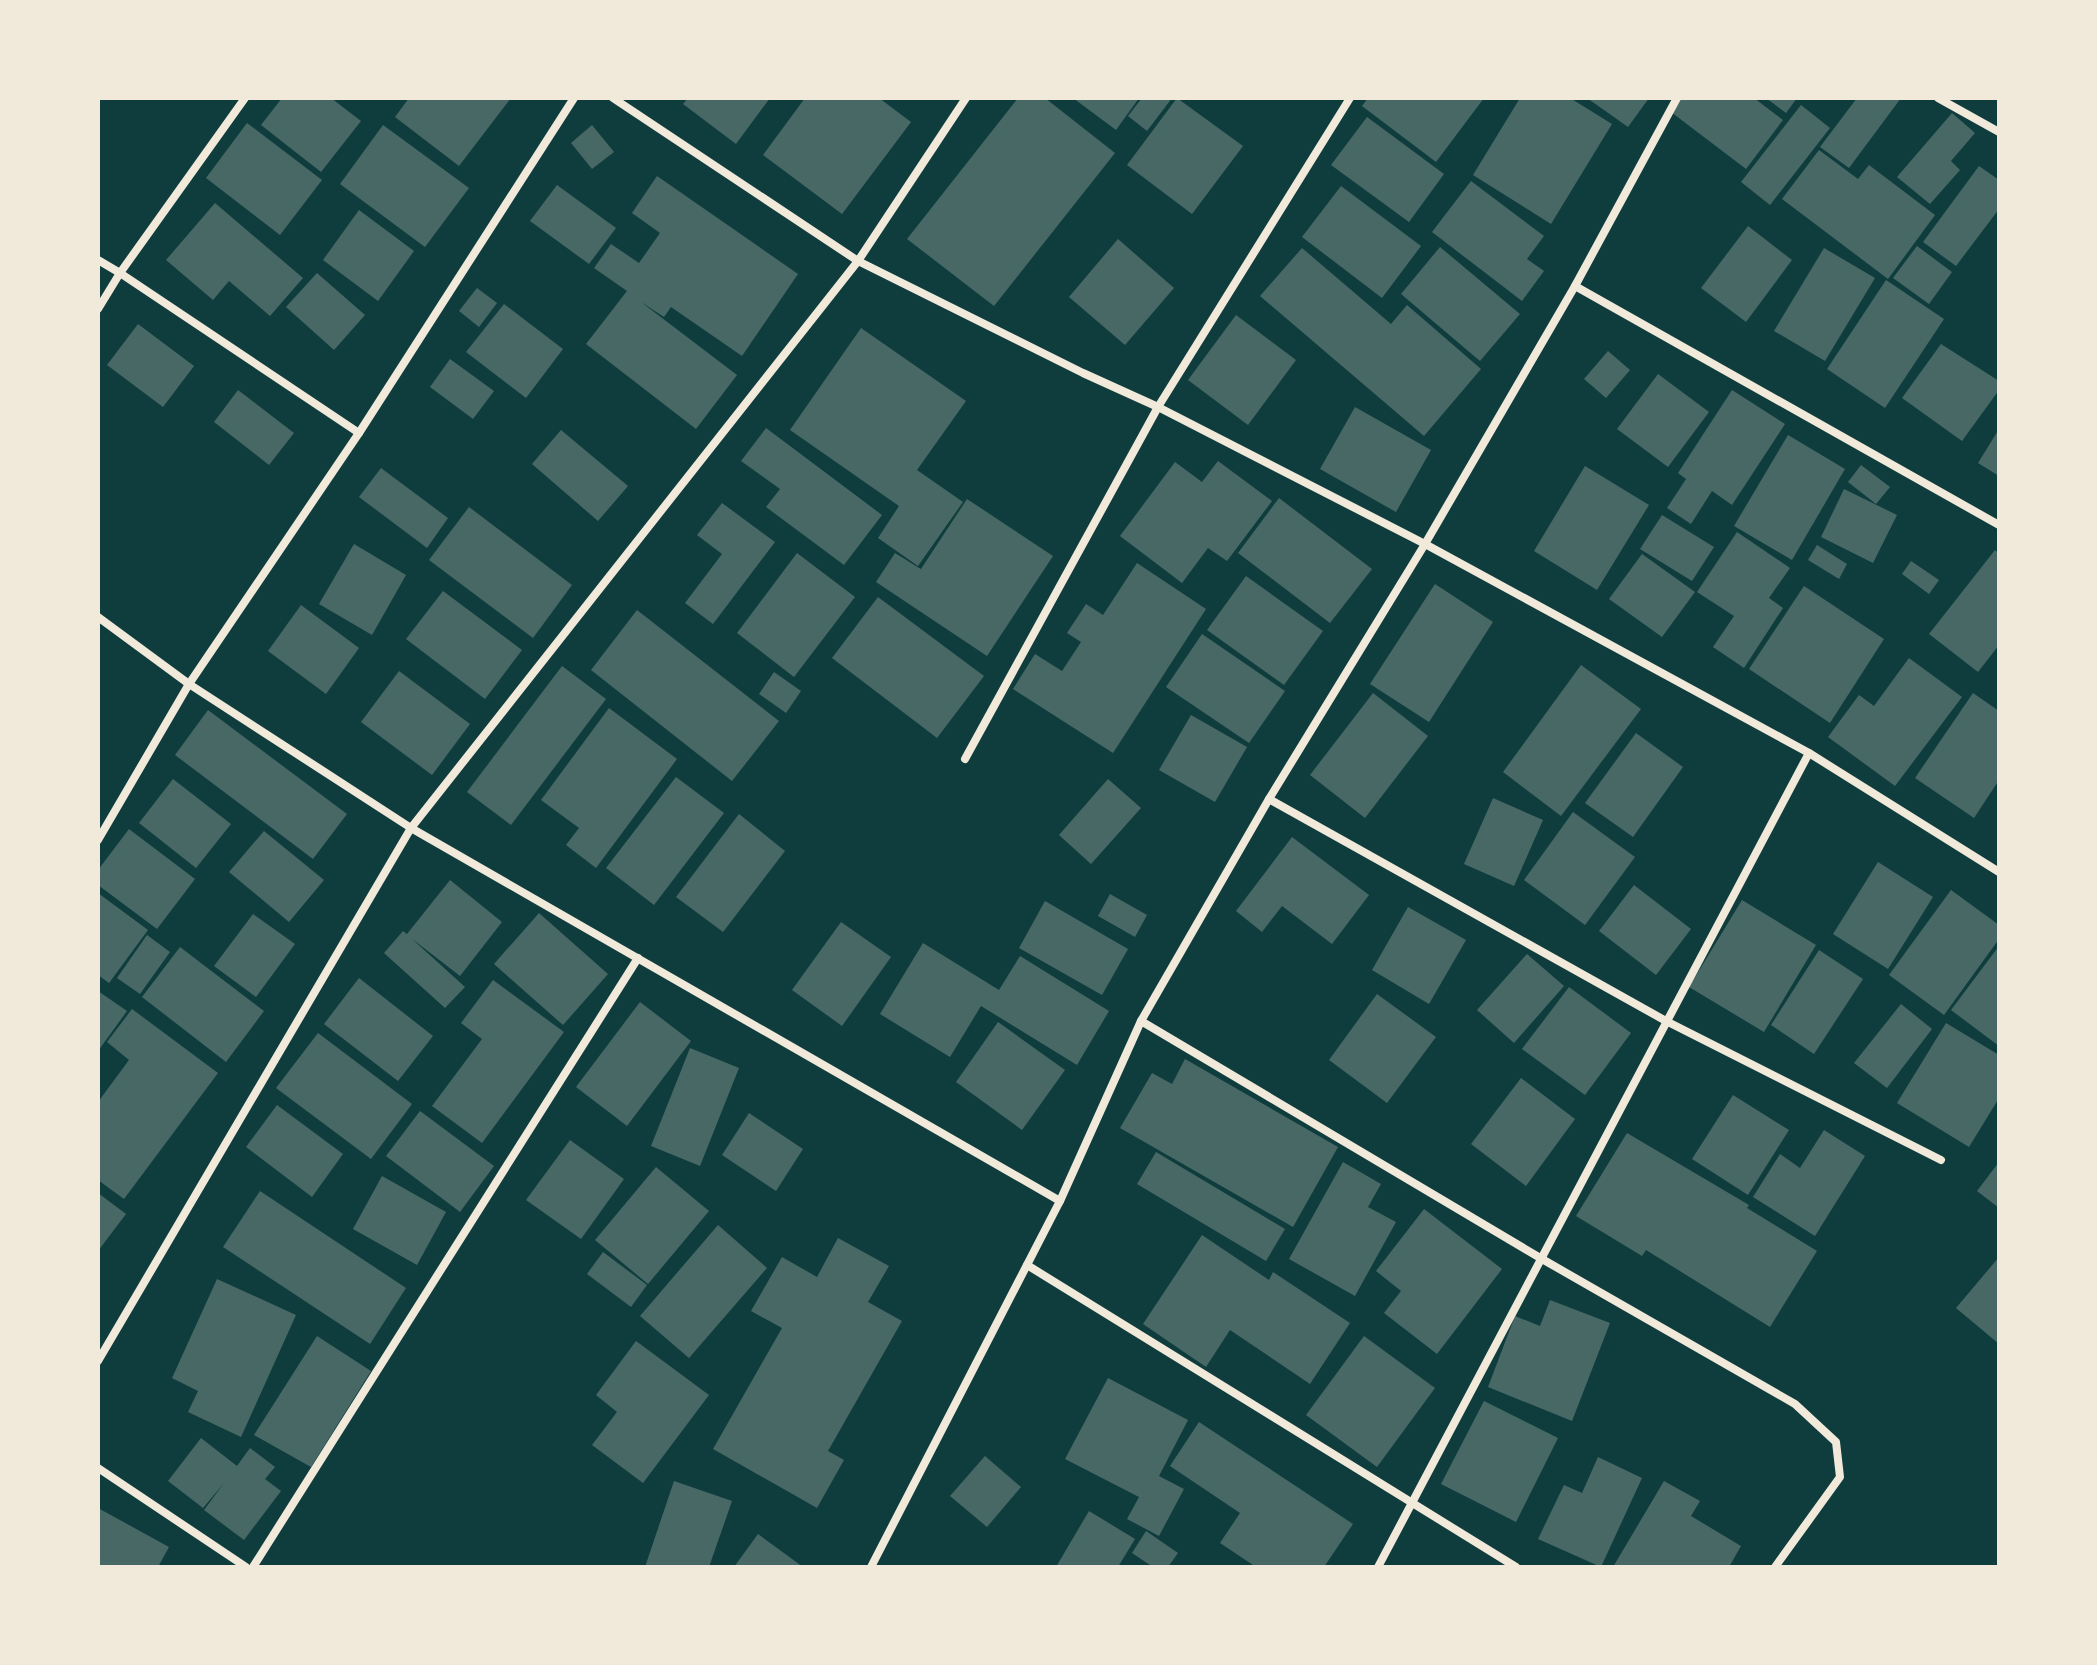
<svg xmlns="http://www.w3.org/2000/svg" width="2097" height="1665" viewBox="0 0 2097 1665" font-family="'Sofia Sans Condensed',sans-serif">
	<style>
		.building { fill: #486865 }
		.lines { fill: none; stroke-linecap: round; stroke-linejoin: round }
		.minor { stroke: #f1e9da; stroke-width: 8 }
	</style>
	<rect width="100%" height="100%" fill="#0f3d3e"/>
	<!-- building -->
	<g class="building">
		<polygon points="282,98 331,98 361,121 321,172 261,125"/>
		<polygon points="409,98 511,98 459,166 395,117"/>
		<polygon points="688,98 770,98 736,144 683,104"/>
		<polygon points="805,98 879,98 911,122 842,214 763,155"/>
		<polygon points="1018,98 1045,98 1115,153 994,306 907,239"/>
		<polygon points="1073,98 1139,98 1116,130"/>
		<polygon points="1142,98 1172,98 1147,131 1128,116"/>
		<polygon points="1177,98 1243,146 1192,214 1127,165"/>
		<polygon points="1368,98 1484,98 1436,162 1362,106"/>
		<polygon points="1520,98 1570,98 1612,124 1551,224 1473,175"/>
		<polygon points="1587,98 1649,98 1628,127"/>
		<polygon points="1681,98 1754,98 1783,120 1746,169 1671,112"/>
		<polygon points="1766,98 1797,98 1786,113"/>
		<polygon points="1857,98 1901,98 1849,168 1820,147"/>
		<polygon points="1801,105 1830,128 1770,205 1741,182"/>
		<polygon points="1952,113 1975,133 1951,161 1960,170 1930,204 1897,177"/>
		<polygon points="1367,117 1444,174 1409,222 1331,165"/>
		<polygon points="247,123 322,180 280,235 206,178"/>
		<polygon points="383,125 469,188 425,247 340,184"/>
		<polygon points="592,125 614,152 592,169 571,143"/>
		<polygon points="1819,150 1858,179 1869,165 1935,215 1888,279 1782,199"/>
		<polygon points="1979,166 1999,180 1999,209 1956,266 1923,242"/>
		<polygon points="657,176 798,274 742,356 671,307 664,317 641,302 737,375 696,429 586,344 627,291 594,268 611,244 639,263 660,233 632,213"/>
		<polygon points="1471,181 1544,236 1527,259 1544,271 1522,301 1432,232"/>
		<polygon points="557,185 616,228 589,264 530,221"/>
		<polygon points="1341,186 1421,246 1382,298 1302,237"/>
		<polygon points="215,203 303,278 270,316 229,281 213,300 166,260"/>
		<polygon points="359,210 414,251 378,301 323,260"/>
		<polygon points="1748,226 1792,260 1746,322 1701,288"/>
		<polygon points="1118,239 1174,288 1125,345 1069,297"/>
		<polygon points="1917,246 1952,272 1929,304 1893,278"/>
		<polygon points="1440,247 1520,314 1480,361 1401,294"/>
		<polygon points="1302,248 1391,324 1407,305 1481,369 1424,436 1260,296"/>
		<polygon points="1824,248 1875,278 1825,361 1774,331"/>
		<polygon points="317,273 365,315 334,350 286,307"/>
		<polygon points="1886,280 1944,319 1885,408 1827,369"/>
		<polygon points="477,288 497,303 479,327 459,311"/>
		<polygon points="504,304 563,349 526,398 466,352"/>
		<polygon points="1236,315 1296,360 1248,425 1188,380"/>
		<polygon points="138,324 194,366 163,407 107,365"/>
		<polygon points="861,328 966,401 917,470 963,502 918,566 878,538 899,506 790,430"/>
		<polygon points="1941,344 1999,381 1999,390 1962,441 1902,398"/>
		<polygon points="1608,351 1630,370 1606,398 1584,379"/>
		<polygon points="450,359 494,391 473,419 430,387"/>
		<polygon points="1658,374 1709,412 1668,467 1617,429"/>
		<polygon points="238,390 294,433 269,465 214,422"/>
		<polygon points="1732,390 1785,424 1732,505 1712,491 1691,524 1667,508 1686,479 1678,473"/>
		<polygon points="1355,407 1431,450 1396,512 1320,469"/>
		<polygon points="766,428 882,515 844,565 766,507 780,489 741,461"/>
		<polygon points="1999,429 1999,476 1978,463"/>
		<polygon points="561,430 628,486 598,521 532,464"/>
		<polygon points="1788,435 1845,469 1792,560 1734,526"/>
		<polygon points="1218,461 1272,501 1227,561 1208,548 1182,583 1120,536 1175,462 1202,482"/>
		<polygon points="1861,465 1890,487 1876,504 1848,482"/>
		<polygon points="1585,466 1649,505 1597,590 1534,551"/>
		<polygon points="381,468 448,518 427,548 359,497"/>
		<polygon points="1844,489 1897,515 1873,563 1821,537"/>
		<polygon points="1279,498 1372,569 1330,623 1238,553"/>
		<polygon points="967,499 1053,556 987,656 876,582 895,553 924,571 921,569"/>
		<polygon points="722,503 775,542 713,624 685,603 722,554 697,535"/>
		<polygon points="469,507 572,585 533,638 429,560"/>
		<polygon points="1662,515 1714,547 1692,581 1640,549"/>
		<polygon points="1737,532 1790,568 1769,598 1783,608 1744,668 1713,647 1734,616 1697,592"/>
		<polygon points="354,544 406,575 372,635 319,604"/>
		<polygon points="1817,545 1847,564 1839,579 1808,560"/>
		<polygon points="1995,550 1999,554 1999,645 1978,672 1929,634"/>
		<polygon points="797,553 855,597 794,677 737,633"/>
		<polygon points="1642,554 1695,592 1662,637 1609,599"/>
		<polygon points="1911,561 1939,580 1929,594 1902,574"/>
		<polygon points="1137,563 1206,609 1113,753 1013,689 1035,654 1062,671 1081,642 1067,633 1086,604 1103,615"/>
		<polygon points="1246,576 1323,631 1284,685 1207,630"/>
		<polygon points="1435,584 1493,622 1429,722 1370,684"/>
		<polygon points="1804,586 1884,639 1830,723 1749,669"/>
		<polygon points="443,591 522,650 485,699 406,639"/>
		<polygon points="878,597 984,676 937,738 832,658"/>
		<polygon points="301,605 359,648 326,694 268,651"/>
		<polygon points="637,610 779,721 732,781 591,670"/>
		<polygon points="1202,634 1285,691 1249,743 1166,687"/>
		<polygon points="1909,658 1962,697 1895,786 1828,737 1859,695 1874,706"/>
		<polygon points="1581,665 1641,709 1561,816 1503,772"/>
		<polygon points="562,666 606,699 511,825 467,792"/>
		<polygon points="399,671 470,724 432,775 361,722"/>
		<polygon points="774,672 801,691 786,713 759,694"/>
		<polygon points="1373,693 1428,736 1365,818 1310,775"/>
		<polygon points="1973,693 1999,711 1999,780 1974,818 1915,778"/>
		<polygon points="609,708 677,759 596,868 566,845 579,828 541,800"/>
		<polygon points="208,710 347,814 313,859 175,755"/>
		<polygon points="1191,715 1247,747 1215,802 1159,770"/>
		<polygon points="1636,733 1683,767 1633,837 1585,803"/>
		<polygon points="676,777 724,813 654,905 606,868"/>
		<polygon points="173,779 231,824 196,868 139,823"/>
		<polygon points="1108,779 1141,808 1091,864 1059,835"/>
		<polygon points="1493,798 1543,820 1514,886 1464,864"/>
		<polygon points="1573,812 1635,857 1585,925 1524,880"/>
		<polygon points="739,814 785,851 723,932 676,897"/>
		<polygon points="129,829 195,879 157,929 98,885 98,870"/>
		<polygon points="264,831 324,880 289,922 229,872"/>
		<polygon points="1292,837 1369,895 1332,944 1282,906 1262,932 1236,911"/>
		<polygon points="1878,862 1933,897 1888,969 1833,934"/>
		<polygon points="450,880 502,922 460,976 411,938 465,987 445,1008 384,953 403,931 407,934"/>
		<polygon points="1634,885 1691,929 1656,975 1599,931"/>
		<polygon points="1951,890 1999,925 1999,939 1944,1015 1889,975"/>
		<polygon points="98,893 148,930 109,983 98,975"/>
		<polygon points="1110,894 1147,915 1135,937 1098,916"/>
		<polygon points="1742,900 1816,945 1764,1032 1689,987"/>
		<polygon points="1045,901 1128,949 1102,995 1019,948"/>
		<polygon points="1408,907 1466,940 1429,1004 1372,970"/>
		<polygon points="539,913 608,974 563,1025 494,964"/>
		<polygon points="253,914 295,944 256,997 214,966"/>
		<polygon points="841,922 891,957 842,1026 792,990"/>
		<polygon points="147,935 170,952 140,994 117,978"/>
		<polygon points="923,943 999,990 1020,956 1109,1011 1077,1065 981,1006 950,1057 880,1014"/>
		<polygon points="1999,946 1999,1046 1951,1010"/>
		<polygon points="180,947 264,1011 226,1062 142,997"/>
		<polygon points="1819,950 1863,979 1814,1054 1771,1025"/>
		<polygon points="1527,954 1564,986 1514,1043 1477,1010"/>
		<polygon points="359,978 433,1036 398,1081 324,1024"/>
		<polygon points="493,980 564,1032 482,1143 432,1106 482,1039 461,1023"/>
		<polygon points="1569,987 1631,1033 1585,1095 1522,1049"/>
		<polygon points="98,991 127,1011 98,1051"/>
		<polygon points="1377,994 1436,1037 1387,1103 1329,1060"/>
		<polygon points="640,1002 691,1041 627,1126 576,1087"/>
		<polygon points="1901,1004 1932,1029 1887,1088 1854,1063"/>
		<polygon points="132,1009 218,1073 124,1199 98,1180 98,1102 129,1060 107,1042"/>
		<polygon points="998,1022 1065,1070 1022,1130 956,1082"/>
		<polygon points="1946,1023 1999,1055 1999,1098 1969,1147 1897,1103"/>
		<polygon points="318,1033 412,1104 371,1159 276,1088"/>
		<polygon points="690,1048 739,1068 700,1166 651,1146"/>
		<polygon points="1185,1059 1338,1147 1293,1227 1120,1128 1152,1073 1172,1084"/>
		<polygon points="1521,1078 1575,1119 1526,1186 1471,1144"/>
		<polygon points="1733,1095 1789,1130 1748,1195 1692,1159"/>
		<polygon points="277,1105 343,1154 312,1197 246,1147"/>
		<polygon points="420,1111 494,1166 460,1212 386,1156"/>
		<polygon points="749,1113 803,1149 776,1191 722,1155"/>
		<polygon points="1824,1130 1865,1156 1815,1236 1753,1197 1780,1154 1800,1168"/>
		<polygon points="1627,1133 1749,1205 1747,1208 1817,1251 1770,1327 1646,1250 1642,1256 1576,1216"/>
		<polygon points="570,1140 624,1179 581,1239 526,1200"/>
		<polygon points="1156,1152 1285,1229 1266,1261 1137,1184"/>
		<polygon points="1343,1162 1381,1184 1368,1207 1396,1222 1355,1296 1289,1259"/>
		<polygon points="1999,1162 1999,1208 1977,1191"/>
		<polygon points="656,1167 709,1211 648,1284 595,1240"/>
		<polygon points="382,1176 446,1212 417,1265 353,1229"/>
		<polygon points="260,1191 406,1288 370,1344 223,1247"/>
		<polygon points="98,1193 126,1214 98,1251"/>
		<polygon points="1424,1209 1502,1269 1437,1354 1384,1313 1401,1291 1376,1271"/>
		<polygon points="718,1225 767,1268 689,1358 640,1316"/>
		<polygon points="1202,1235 1269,1280 1273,1272 1350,1323 1310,1384 1230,1330 1206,1367 1143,1324"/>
		<polygon points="838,1238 889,1266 868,1302 902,1321 828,1451 844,1460 817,1508 713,1449 782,1328 751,1311 782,1257 817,1277"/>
		<polygon points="603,1252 647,1285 631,1307 587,1274"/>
		<polygon points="1999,1257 1999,1344 1956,1308"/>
		<polygon points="217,1279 296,1315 241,1437 188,1412 198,1391 172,1378"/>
		<polygon points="1550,1300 1610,1323 1572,1421 1488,1387 1515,1316 1540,1326"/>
		<polygon points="317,1336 371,1371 311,1467 254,1435"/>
		<polygon points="1364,1336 1435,1388 1377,1467 1306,1415"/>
		<polygon points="636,1341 709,1395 643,1483 592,1445 617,1412 596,1395"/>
		<polygon points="1108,1378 1188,1420 1159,1476 1184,1489 1159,1536 1127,1519 1139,1497 1065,1459"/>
		<polygon points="1484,1401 1558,1438 1516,1522 1441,1484"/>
		<polygon points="1199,1422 1353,1524 1324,1567 1256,1567 1220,1543 1240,1513 1170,1466"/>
		<polygon points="201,1438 237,1466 250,1448 275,1467 265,1479 281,1491 244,1540 204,1510 224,1483 203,1508 168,1481"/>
		<polygon points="985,1456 1021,1487 987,1527 950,1496"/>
		<polygon points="1598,1457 1642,1478 1601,1567 1538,1539 1564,1485 1582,1493"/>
		<polygon points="674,1481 732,1501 709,1567 645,1567"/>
		<polygon points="1664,1481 1700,1501 1691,1516 1741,1546 1729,1567 1613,1567"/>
		<polygon points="98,1508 169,1547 158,1567 98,1567"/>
		<polygon points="1089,1511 1135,1539 1118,1567 1056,1567"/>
		<polygon points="1146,1531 1178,1553 1168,1567 1153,1567 1132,1553"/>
		<polygon points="758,1534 803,1567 734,1567"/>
	</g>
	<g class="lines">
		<!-- minor -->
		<g class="minor">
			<polyline points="245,98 120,273 359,433"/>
			<polyline points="613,98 858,261 1083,373 1158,407 1425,544 1809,753 1999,872"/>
			<polyline points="1938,98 1999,132"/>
			<polyline points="98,260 120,273 98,309"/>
			<polyline points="1575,286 1999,525"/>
			<polyline points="98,617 189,684 411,828 1060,1201"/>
			<polyline points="965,759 1158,407 1350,98"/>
			<polyline points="1269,799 1666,1021 1941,1160"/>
			<polyline points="98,840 189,684 359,433 574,98"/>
			<polyline points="1141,1021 1542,1259 1795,1404 1836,1442 1840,1477 1775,1567"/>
			<polyline points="1027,1265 1516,1567"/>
			<polyline points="98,1361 411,828 858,261 966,98"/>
			<polyline points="98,1468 246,1567"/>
			<polyline points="253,1567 638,958"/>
			<polyline points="871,1567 1060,1201 1141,1021 1269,799 1425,544 1575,286 1677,98"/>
			<polyline points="1378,1567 1809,753"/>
		</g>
	</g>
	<!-- border -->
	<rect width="2097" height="1665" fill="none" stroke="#f1e9da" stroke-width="200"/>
</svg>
